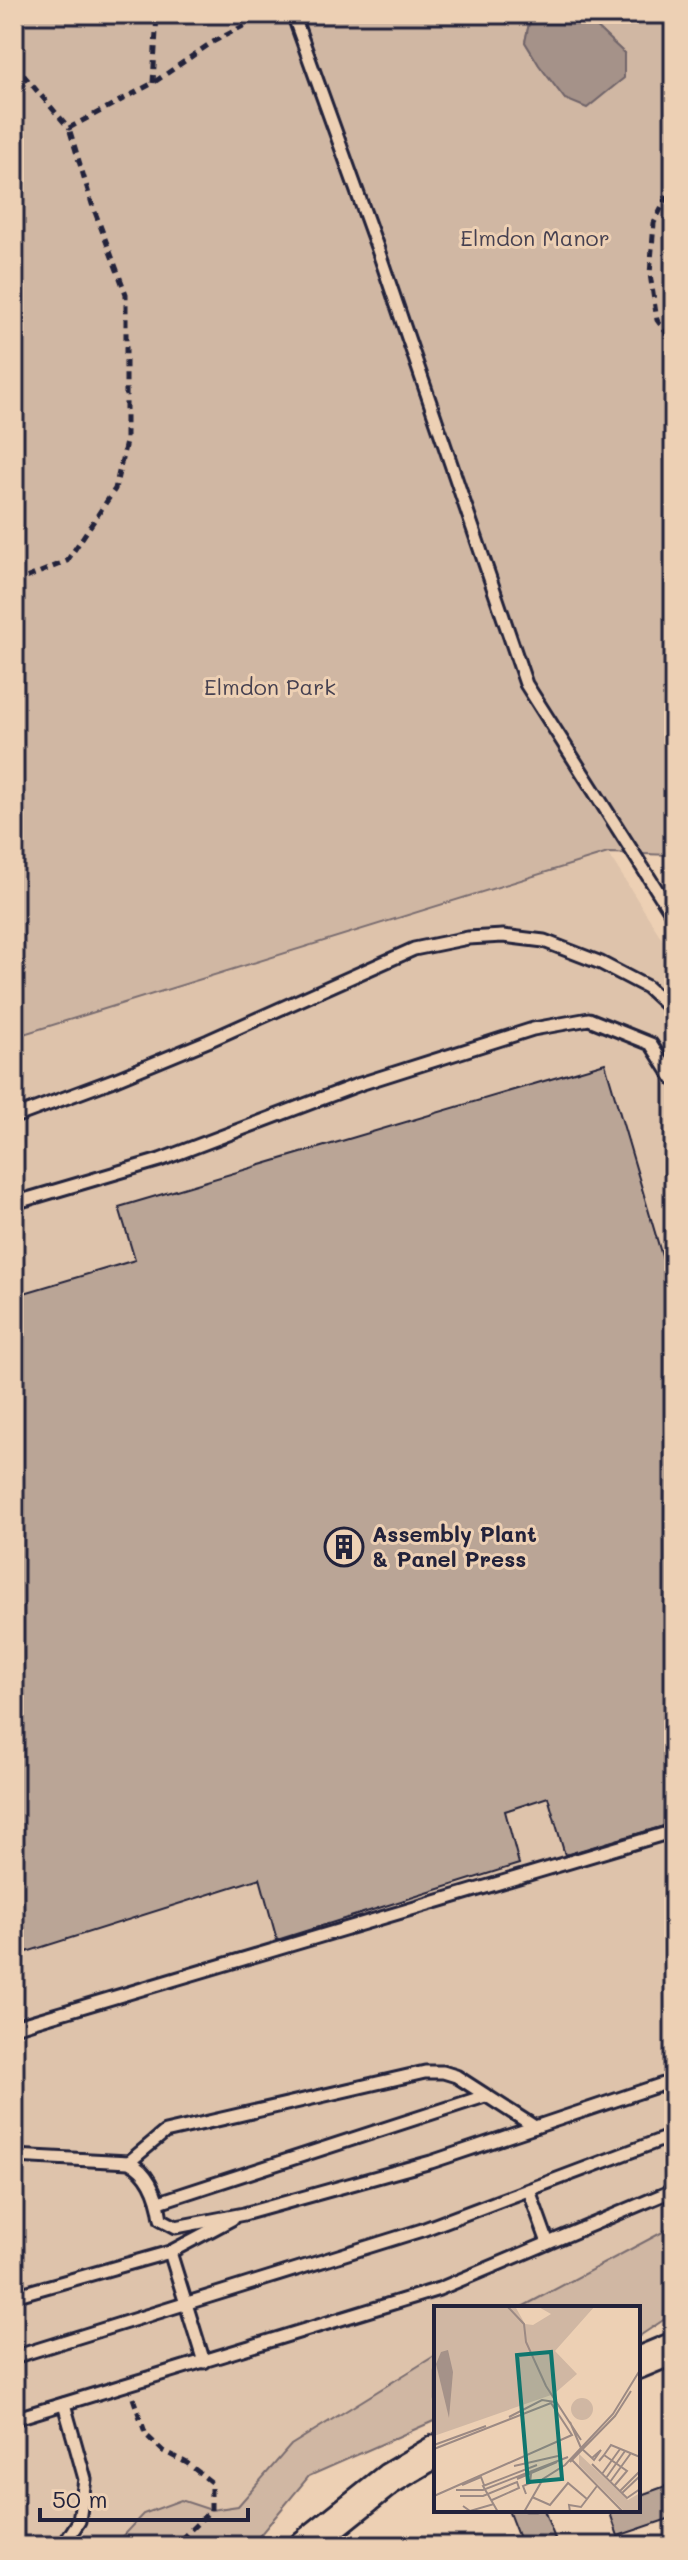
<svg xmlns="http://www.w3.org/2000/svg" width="688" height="2560" viewBox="0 0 688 2560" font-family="Mali,sans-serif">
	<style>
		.built { fill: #dec3ab }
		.green { fill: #d0b7a3; stroke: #796c6f; stroke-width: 2 }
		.water { fill: #a59289; stroke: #71656a; stroke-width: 2 }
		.building { fill: #baa596; stroke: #22223b; stroke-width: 2 }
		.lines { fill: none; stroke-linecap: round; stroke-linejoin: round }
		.lane-casing { stroke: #22223b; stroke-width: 17 }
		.secondary-casing { stroke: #22223b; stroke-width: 36 }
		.path { stroke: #22223b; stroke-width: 5; stroke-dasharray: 8 6; stroke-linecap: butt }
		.lane { stroke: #edd0b4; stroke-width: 11 }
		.secondary { stroke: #edd0b4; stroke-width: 30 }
		.labels { text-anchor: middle; stroke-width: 6; stroke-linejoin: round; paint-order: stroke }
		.park-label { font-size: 22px; fill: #454050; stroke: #edd0b4 }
		.poi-label { font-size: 22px; font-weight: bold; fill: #22223b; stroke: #edd0b4; text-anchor: start }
		.inset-road { fill: none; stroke: #9c8a84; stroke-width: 2 }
		.view { fill: #0f766e; fill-opacity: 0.15; stroke: #0f766e; stroke-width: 4 }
		.inset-edge { fill: none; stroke: #22223b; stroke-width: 4 }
	</style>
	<rect width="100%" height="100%" fill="#edd0b4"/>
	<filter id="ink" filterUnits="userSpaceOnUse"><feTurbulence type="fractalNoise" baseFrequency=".0125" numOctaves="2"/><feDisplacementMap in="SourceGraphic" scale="16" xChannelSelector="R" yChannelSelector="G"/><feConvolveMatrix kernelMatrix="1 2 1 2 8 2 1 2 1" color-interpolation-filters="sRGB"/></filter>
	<g filter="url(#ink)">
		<!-- built -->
		<polygon class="built" points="608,853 674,958 674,2226 520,2308 436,2308 436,2355 403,2373 204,2546 14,2546 14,1037"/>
		<!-- green -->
		<g class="green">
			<polygon points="14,14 531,14 525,42 539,65 565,99 624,53 591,22 579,14 674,14 674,855 608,853 14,1037"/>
			<polygon points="674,2226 674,2313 638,2337 638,2308 520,2308"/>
			<polygon points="436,2355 436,2420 309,2476 251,2546 113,2546 143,2514 181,2500 211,2510 238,2506 291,2445"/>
		</g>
		<!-- water -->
		<polygon class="water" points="531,14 579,14 591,22 624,53 624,78 587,108 565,99 539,65 525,42"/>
		<!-- building -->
		<g class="building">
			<polygon points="605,1063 674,1297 674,1823 565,1855 548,1797 505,1811 519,1864 277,1940 260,1878 14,1956 14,1296 135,1260 119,1207"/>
			<polygon points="674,2483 674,2517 618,2536 609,2510 638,2510 638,2496"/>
			<polygon points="508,2510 544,2510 555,2539 534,2546 522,2546"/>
		</g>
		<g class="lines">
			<!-- lane casing -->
			<g class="lane-casing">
				<g id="lane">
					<polyline points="293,14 377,247 526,684 674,917"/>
					<polyline points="14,1117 116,1079 208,1041 414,949 468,938 503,936 544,941 601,963 647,987 674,1012"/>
					<polyline points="14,1203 160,1160 360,1084 533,1029 589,1019 651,1044 674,1080"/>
					<polyline points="14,2027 674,1831"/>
					<path d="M 14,2156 L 129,2162 C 150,2173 158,2197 161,2219 L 176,2227 L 244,2214 L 431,2162 L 672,2081"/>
					<polyline points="129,2162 165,2132 425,2072 443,2072 456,2076 535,2127"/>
					<polyline points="529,2190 548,2243"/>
					<polyline points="159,2202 485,2096"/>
					<polyline points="170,2252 204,2362"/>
					<polyline points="14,2296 170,2252 232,2219"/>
					<polyline points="14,2357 422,2230 674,2135"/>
					<polyline points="14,2419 439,2289 674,2190"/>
					<polyline points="63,2546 79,2521 85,2479 64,2404"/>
				</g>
			</g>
			<!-- secondary casing -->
			<g class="secondary-casing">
				<g id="secondary">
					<polyline points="638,2363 674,2348"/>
					<polyline points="305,2546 389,2479 436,2451"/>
				</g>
			</g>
			<!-- path -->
			<g class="path">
				<polyline points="14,64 69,128 153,83 211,43 266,14"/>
				<polyline points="153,83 157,14"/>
				<polyline points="674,183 654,223 650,274 657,320 674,343"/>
				<polyline points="14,583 67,561 115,489 126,442 126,294 92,204 69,128"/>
				<polyline points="133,2398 146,2435 163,2451 187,2463 211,2482 211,2510 174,2546"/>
			</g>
			<!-- lane -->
			<use href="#lane" class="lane"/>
			<!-- secondary -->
			<use href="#secondary" class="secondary"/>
		</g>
	</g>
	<!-- icons -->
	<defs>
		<g id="building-ring" transform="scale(2)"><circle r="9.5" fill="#edd0b4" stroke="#22223b" stroke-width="1.5"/><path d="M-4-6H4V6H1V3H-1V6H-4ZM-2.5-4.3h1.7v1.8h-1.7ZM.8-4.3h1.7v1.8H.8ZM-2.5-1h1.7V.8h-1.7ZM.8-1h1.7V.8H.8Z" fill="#22223b"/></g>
	</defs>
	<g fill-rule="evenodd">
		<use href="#building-ring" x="344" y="1547"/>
	</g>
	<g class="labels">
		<!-- park labels -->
		<g class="park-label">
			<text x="535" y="246">Elmdon Manor</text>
			<text x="270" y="695">Elmdon Park</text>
		</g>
		<!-- poi labels -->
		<g class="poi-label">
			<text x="372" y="1542">Assembly Plant<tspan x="372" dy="25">&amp; Panel Press</tspan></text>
		</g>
	</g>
	<!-- overview -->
	<g transform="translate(434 2306)">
		<rect width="206" height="206" fill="#edd0b4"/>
		<path d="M 0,0 L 81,0 L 91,18 L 99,19 L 117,8 L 103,0 L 161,0 L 121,45 L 143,68 L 120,88 L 0,130 ZM137 103a11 11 0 1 1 22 0a11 11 0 1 1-22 0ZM 145,148 L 194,194 L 206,187 L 206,206 L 191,206 L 145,159 Z" fill="#d0b7a3"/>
		<path d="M 14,44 L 19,66 L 15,112 L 2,58 L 7,46 Z" fill="#a59289"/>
		<path class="inset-road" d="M 73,0 L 90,18 L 92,36 L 112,80 L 147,134M 75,111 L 108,94 L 121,96M 136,116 L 147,142M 0,139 L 52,120M 147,142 L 158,152 L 160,154 L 167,144 L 158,152M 0,143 L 117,97 L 138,129 L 0,190M 170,149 L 177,139 L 206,151M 138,154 L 189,206M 165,155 L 170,149 L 193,165 L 181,179M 136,156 L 181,110 L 197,85M 158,158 L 193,192 L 206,183M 80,160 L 124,150M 168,168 L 186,143M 172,172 L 191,145M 83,173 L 123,156M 176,176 L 197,147M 28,179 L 47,171 L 50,179M 22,184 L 49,184 L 134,151M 186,185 L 206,165M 188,187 L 206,170M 92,188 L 89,180 L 96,177 L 97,168M 26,190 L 49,190 L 83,176 L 85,182 L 58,194M 98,191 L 116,199 L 134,177 L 153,193M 29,200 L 36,205 L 60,198M 64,206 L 49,180 L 103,159M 90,206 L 109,173 L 131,159 L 179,108 L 206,64M 136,206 L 135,199 L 147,201 L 163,180"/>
		<path class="view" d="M 117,46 L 128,173 L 94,176 L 83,49 Z"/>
		<rect width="206" height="206" class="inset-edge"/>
	</g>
	<!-- margin -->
	<rect width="688" height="2560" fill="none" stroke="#edd0b4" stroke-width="48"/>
	<rect x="24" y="24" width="640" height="2512" fill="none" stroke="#22223b" stroke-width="3" filter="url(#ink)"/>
	<!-- scale -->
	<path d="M40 2508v12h208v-12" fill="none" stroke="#22223b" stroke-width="4"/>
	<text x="52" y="2508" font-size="24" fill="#22223b" stroke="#edd0b4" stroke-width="6" paint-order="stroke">50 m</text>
</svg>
